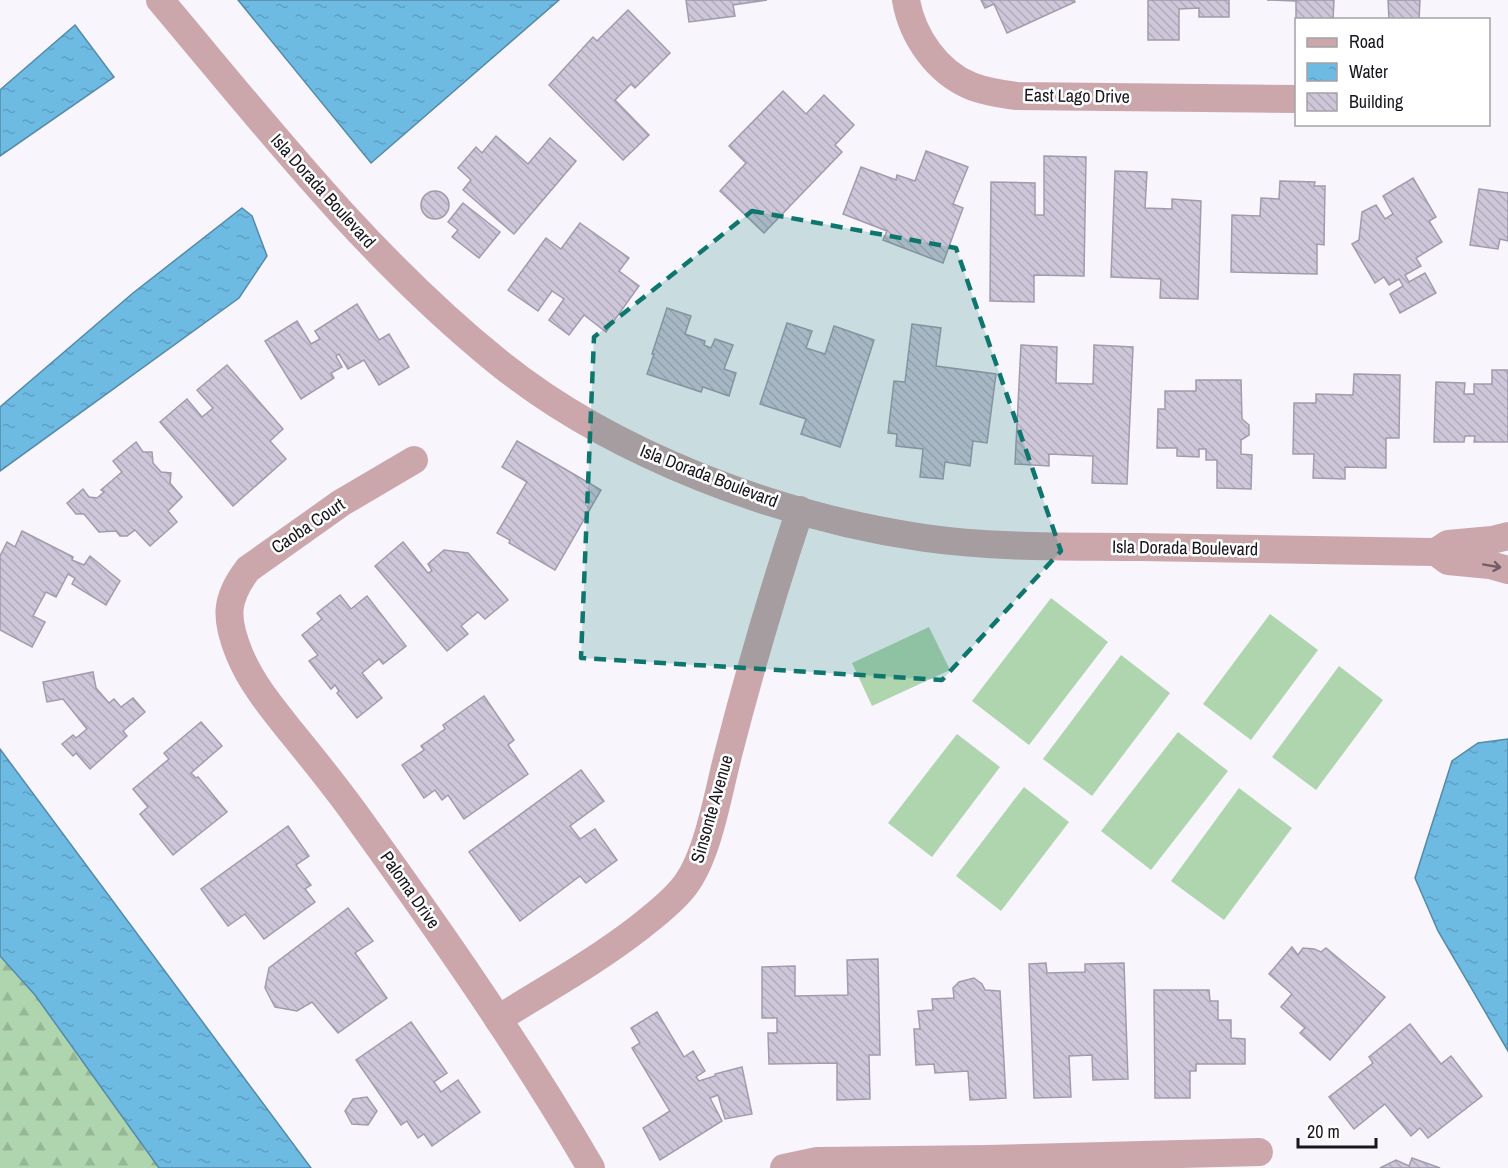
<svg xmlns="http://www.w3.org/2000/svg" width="1508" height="1168" viewBox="0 0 1508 1168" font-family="'Archivo Narrow',sans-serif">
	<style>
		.forest { fill: url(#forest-firs) }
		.pitch { fill: #afd5af }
		.water { fill: url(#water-ripples); stroke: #548aa8; stroke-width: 1.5 }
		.building { fill: url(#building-back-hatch); stroke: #a19bad; stroke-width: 1.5 }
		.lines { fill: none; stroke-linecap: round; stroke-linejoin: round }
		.minor { stroke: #cba7ac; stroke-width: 28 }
		.oneway { stroke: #725e64 }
		.marked { fill: #0f766e; fill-opacity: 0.2; stroke: #0f766e; stroke-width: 4.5; stroke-dasharray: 12 8; stroke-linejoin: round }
		.labels { text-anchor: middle; stroke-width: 5; stroke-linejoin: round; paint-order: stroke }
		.street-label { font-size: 18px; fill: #19161d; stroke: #fff }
	</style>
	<defs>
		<pattern id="forest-firs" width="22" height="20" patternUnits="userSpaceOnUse" patternTransform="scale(1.5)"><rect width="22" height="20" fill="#afd5af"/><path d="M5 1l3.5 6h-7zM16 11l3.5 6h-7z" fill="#96b696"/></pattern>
		<pattern id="water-ripples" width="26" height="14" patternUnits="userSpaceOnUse" patternTransform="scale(1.5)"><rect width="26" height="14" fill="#6dbbe3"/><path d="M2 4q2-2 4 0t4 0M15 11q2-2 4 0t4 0" fill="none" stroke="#5ea0c2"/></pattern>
		<pattern id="building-back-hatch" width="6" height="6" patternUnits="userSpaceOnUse" patternTransform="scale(1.5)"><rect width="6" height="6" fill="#cec7da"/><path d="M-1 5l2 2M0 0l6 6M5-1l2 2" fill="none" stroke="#b0aabb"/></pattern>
	</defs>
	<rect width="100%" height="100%" fill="#f8f5fd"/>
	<!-- forest -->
	<polygon class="forest" points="0,956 35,995 159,1168 0,1168"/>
	<!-- pitch -->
	<g class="pitch">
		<polygon points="1051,598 1108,642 1029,745 972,701"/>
		<polygon points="1270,614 1318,650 1251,740 1203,704"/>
		<polygon points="929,627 950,670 872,706 852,663"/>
		<polygon points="1121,655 1170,693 1092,796 1043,759"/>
		<polygon points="1339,666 1383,700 1316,790 1272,757"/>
		<polygon points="1178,732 1228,771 1151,870 1101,831"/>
		<polygon points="957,734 1000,767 932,857 888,823"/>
		<polygon points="1024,787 1069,822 1001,911 956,876"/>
		<polygon points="1239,788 1292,828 1224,920 1171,881"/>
	</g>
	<!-- water -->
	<g class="water">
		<polygon points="238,0 559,0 371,163"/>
		<polygon points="75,25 114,77 0,156 0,90"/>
		<polygon points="242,208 252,216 267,256 239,298 0,471 0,407 133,293"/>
		<polygon points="1508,739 1508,1051 1438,931 1415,878 1452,761 1478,743"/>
		<polygon points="0,749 311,1168 159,1168 35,995 0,956"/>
	</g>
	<!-- building -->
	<g class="building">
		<polygon points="686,0 767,0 733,5 735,16 689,22"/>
		<polygon points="981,0 1074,0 1075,2 1007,33 994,4 985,8"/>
		<polygon points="1148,0 1229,0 1229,17 1199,17 1199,8 1179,9 1179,40 1148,40"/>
		<polygon points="1267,0 1334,0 1333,20 1296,20 1296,30 1296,1"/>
		<polygon points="1388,0 1420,0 1419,20 1389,20"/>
		<polygon points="628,10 670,53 635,88 631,84 615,100 649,135 623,160 549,85 593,37 597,41"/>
		<polygon points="783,91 806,114 824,95 854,125 835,145 842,152 764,233 720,191 746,163 729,146"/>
		<polygon points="496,136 528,164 550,138 576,161 514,234 463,190 471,180 458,168 476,147 482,153"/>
		<polygon points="926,151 968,167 953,204 963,208 943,263 883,240 887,231 843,214 861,167 896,180 897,175 915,181"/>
		<polygon points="1044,156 1086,157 1084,276 1034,275 1034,302 990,301 991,182 1035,183 1035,215 1044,215"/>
		<polygon points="1115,171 1147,172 1145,208 1172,209 1172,199 1201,201 1198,299 1160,298 1161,279 1111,277"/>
		<polygon points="1413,178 1436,217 1429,221 1442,242 1416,258 1421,266 1405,275 1409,282 1425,273 1436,293 1400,313 1390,294 1403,286 1399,279 1389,285 1384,277 1375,283 1352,244 1359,240 1362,212 1376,205 1385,219 1393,214 1383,196"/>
		<polygon points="1280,181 1315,182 1314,186 1325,186 1324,245 1317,244 1317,274 1231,272 1232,215 1260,216 1261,198 1279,199"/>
		<polygon points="1479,189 1508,193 1508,241 1500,239 1498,249 1470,245"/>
		<circle cx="435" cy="205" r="14"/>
		<polygon points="463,203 500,232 479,258 452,237 458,230 448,222"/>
		<polygon points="580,223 629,258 619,271 639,286 606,332 584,315 569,335 549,320 564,299 552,291 538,311 508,290 546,238 561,249"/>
		<polygon points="357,304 379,340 389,334 409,367 379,385 364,360 348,369 339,354 336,356 342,367 331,373 334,378 301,399 265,341 297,321 311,344 320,339 315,331"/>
		<polygon points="667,308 691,316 685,334 705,341 704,345 711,348 715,339 733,345 724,369 736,373 729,396 703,387 701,392 647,374 654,354 652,354"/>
		<polygon points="787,323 812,331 806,348 825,354 834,326 874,340 840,447 801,434 806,419 760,404"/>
		<polygon points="912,324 941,328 936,366 996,374 987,443 973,441 970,466 945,462 943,479 920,477 923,449 896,446 897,434 888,433 894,381 905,382"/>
		<polygon points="1021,345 1057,347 1056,383 1093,384 1094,345 1133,347 1127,484 1092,483 1093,456 1049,454 1049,466 1015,464"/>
		<polygon points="227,365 283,429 270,441 286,459 233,506 160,422 187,399 202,417 213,408 197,390"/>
		<polygon points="1492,370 1508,370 1508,442 1474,442 1475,436 1465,436 1464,442 1434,442 1436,382 1465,383 1464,394 1474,394 1474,384 1492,384"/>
		<polygon points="1354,374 1400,375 1399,438 1386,438 1386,468 1345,467 1345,479 1313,478 1314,454 1293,454 1294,403 1316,403 1316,394 1353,395"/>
		<polygon points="1196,380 1241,380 1242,419 1249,425 1249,435 1241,440 1241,454 1252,455 1251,489 1217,488 1217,460 1206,460 1206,449 1199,449 1199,457 1177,456 1177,448 1157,448 1158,409 1165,409 1165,391 1196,391"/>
		<polygon points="517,441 601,490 555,570 509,543 510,540 497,533 527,482 502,467"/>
		<polygon points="136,442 143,452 152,452 153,463 161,472 171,473 170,483 182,497 168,511 177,522 150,546 135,530 127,536 120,536 116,531 99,532 84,514 76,514 67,503 83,489 89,497 97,498 104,492 101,490 122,472 113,461"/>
		<polygon points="22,531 73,557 72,560 84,565 90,556 120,581 106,605 72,584 75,578 68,574 56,597 46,592 33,616 45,622 32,647 0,630 0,556 7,542 15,547"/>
		<polygon points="403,542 428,573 432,571 428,564 444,550 468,553 508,600 485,619 478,612 461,626 468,634 447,651 375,566"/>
		<polygon points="340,595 351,609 367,596 406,646 383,664 379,659 362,673 382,698 357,718 337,693 339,691 335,685 331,689 309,661 318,655 302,635 322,619 317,613"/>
		<polygon points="93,672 96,688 109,703 114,699 121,707 133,698 145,712 123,731 127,736 90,769 76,753 73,756 62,744 73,735 76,738 87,729 63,699 47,702 43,682"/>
		<polygon points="484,696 514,740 508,745 528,774 464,819 448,795 442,800 435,790 424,798 402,765 424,750 421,746 445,729 443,725"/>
		<polygon points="201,722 222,746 191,773 196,778 198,777 227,812 173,855 140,814 148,807 133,789 169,759 164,753"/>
		<polygon points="581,770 604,801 570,826 580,839 595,829 617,860 586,883 580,876 520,921 469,852"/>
		<polygon points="288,826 309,856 296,865 311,885 305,889 315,902 264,939 245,914 228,926 201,889"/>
		<polygon points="348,908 373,941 355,953 387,998 338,1033 312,1002 297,1011 275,1007 265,988 269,968"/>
		<polygon points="1292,947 1298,955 1303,948 1314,949 1321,952 1326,948 1385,997 1330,1060 1300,1033 1305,1028 1281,1007 1292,994 1269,974"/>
		<polygon points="878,959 880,1055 869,1055 870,1099 837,1100 837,1063 769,1064 768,1033 777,1033 777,1018 762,1018 762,967 795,966 795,996 848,995 847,960"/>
		<polygon points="1046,963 1047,973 1085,972 1085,964 1124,963 1128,1079 1093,1080 1092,1055 1069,1056 1071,1097 1034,1098 1029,964"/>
		<polygon points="974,978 982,984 985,990 1000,991 1006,1098 970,1100 968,1071 935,1073 934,1064 916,1065 914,1029 920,1029 918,1011 933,1010 932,999 954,998 953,988 959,982"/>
		<polygon points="1154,990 1209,990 1210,1001 1218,1001 1218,1020 1231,1020 1231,1038 1245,1039 1245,1064 1196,1064 1196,1071 1190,1071 1190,1098 1155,1098"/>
		<polygon points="657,1012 684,1057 693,1051 705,1071 696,1077 699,1081 715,1076 715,1074 742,1067 752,1114 725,1119 718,1095 710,1098 722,1121 660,1160 643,1128 670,1111 632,1048 640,1043 631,1028"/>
		<polygon points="411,1022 447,1073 434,1082 441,1092 458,1080 480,1112 432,1146 424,1134 418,1138 407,1121 401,1125 356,1060"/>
		<polygon points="1410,1024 1441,1064 1451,1056 1482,1096 1428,1138 1420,1128 1411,1136 1385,1104 1354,1129 1329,1097 1373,1063 1369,1057"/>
		<polygon points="367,1097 377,1111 368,1125 352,1124 345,1111 353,1099"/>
		<polygon points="1412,1158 1440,1168 1380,1168 1396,1160 1409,1166"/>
	</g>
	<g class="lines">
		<!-- minor -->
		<g class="minor">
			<path d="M 160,0 C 267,127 368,257 498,362 C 613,455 780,517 925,538 C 996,548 1068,546 1140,547 C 1238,549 1337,551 1436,552 L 1448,561 L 1490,565 L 1508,570"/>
			<path d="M 906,0 C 912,36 937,72 971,86 C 986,92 1001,94 1017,96 L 1296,99"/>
			<path d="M 414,460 L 341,503 L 248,569 C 225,599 225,618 239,653 C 251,683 272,708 292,733 C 314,760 336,787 356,815 C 439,930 520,1046 591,1168"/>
			<polyline points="1436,552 1448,544 1492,540 1508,536"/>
			<path d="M 498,1019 C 546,989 595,962 640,927 C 655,915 671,903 683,888 C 708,858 718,793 728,755 C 749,673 773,591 800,510"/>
			<polyline points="784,1168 817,1161 987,1159 1259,1152"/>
		</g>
	</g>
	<!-- one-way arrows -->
	<defs><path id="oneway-shaft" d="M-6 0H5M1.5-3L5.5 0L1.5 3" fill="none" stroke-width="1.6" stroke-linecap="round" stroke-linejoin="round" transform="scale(1.5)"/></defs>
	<use class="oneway" href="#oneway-shaft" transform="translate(1492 566) rotate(10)"/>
	<!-- marked area -->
	<path class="marked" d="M 752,211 L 956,248 L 1061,551 L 942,680 L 581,658 L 594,337 Z"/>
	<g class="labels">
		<!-- street labels -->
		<g class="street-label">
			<text transform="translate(1077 96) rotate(1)" y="6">East Lago Drive</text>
			<text transform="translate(323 191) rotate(48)" y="6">Isla Dorada Boulevard</text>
			<text transform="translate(709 476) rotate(21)" y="6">Isla Dorada Boulevard</text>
			<text transform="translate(308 526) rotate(-34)" y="6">Caoba Court</text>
			<text transform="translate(1185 548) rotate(1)" y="6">Isla Dorada Boulevard</text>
			<text transform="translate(712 809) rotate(-74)" y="6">Sinsonte Avenue</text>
			<text transform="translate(410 890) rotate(55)" y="6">Paloma Drive</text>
		</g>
	</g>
	<!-- legend -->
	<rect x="1295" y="18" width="195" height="108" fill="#ffffff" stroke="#a3a2a5" stroke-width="1.5"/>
	<rect x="1307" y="38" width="30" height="9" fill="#cba7ac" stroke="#a3a2a5" stroke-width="1.5"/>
	<text x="1349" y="48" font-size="18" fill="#19161d">Road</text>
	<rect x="1307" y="63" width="30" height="18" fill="url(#water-ripples)" stroke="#a3a2a5" stroke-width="1.5"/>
	<text x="1349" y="78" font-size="18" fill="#19161d">Water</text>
	<rect x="1307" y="93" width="30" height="18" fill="url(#building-back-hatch)" stroke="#a3a2a5" stroke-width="1.5"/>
	<text x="1349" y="108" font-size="18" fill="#19161d">Building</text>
	<!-- scale -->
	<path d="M1298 1138v9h78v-9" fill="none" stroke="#19161d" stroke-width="3"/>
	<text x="1307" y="1138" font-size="18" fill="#19161d" stroke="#ffffff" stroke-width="4.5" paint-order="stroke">20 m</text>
</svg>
